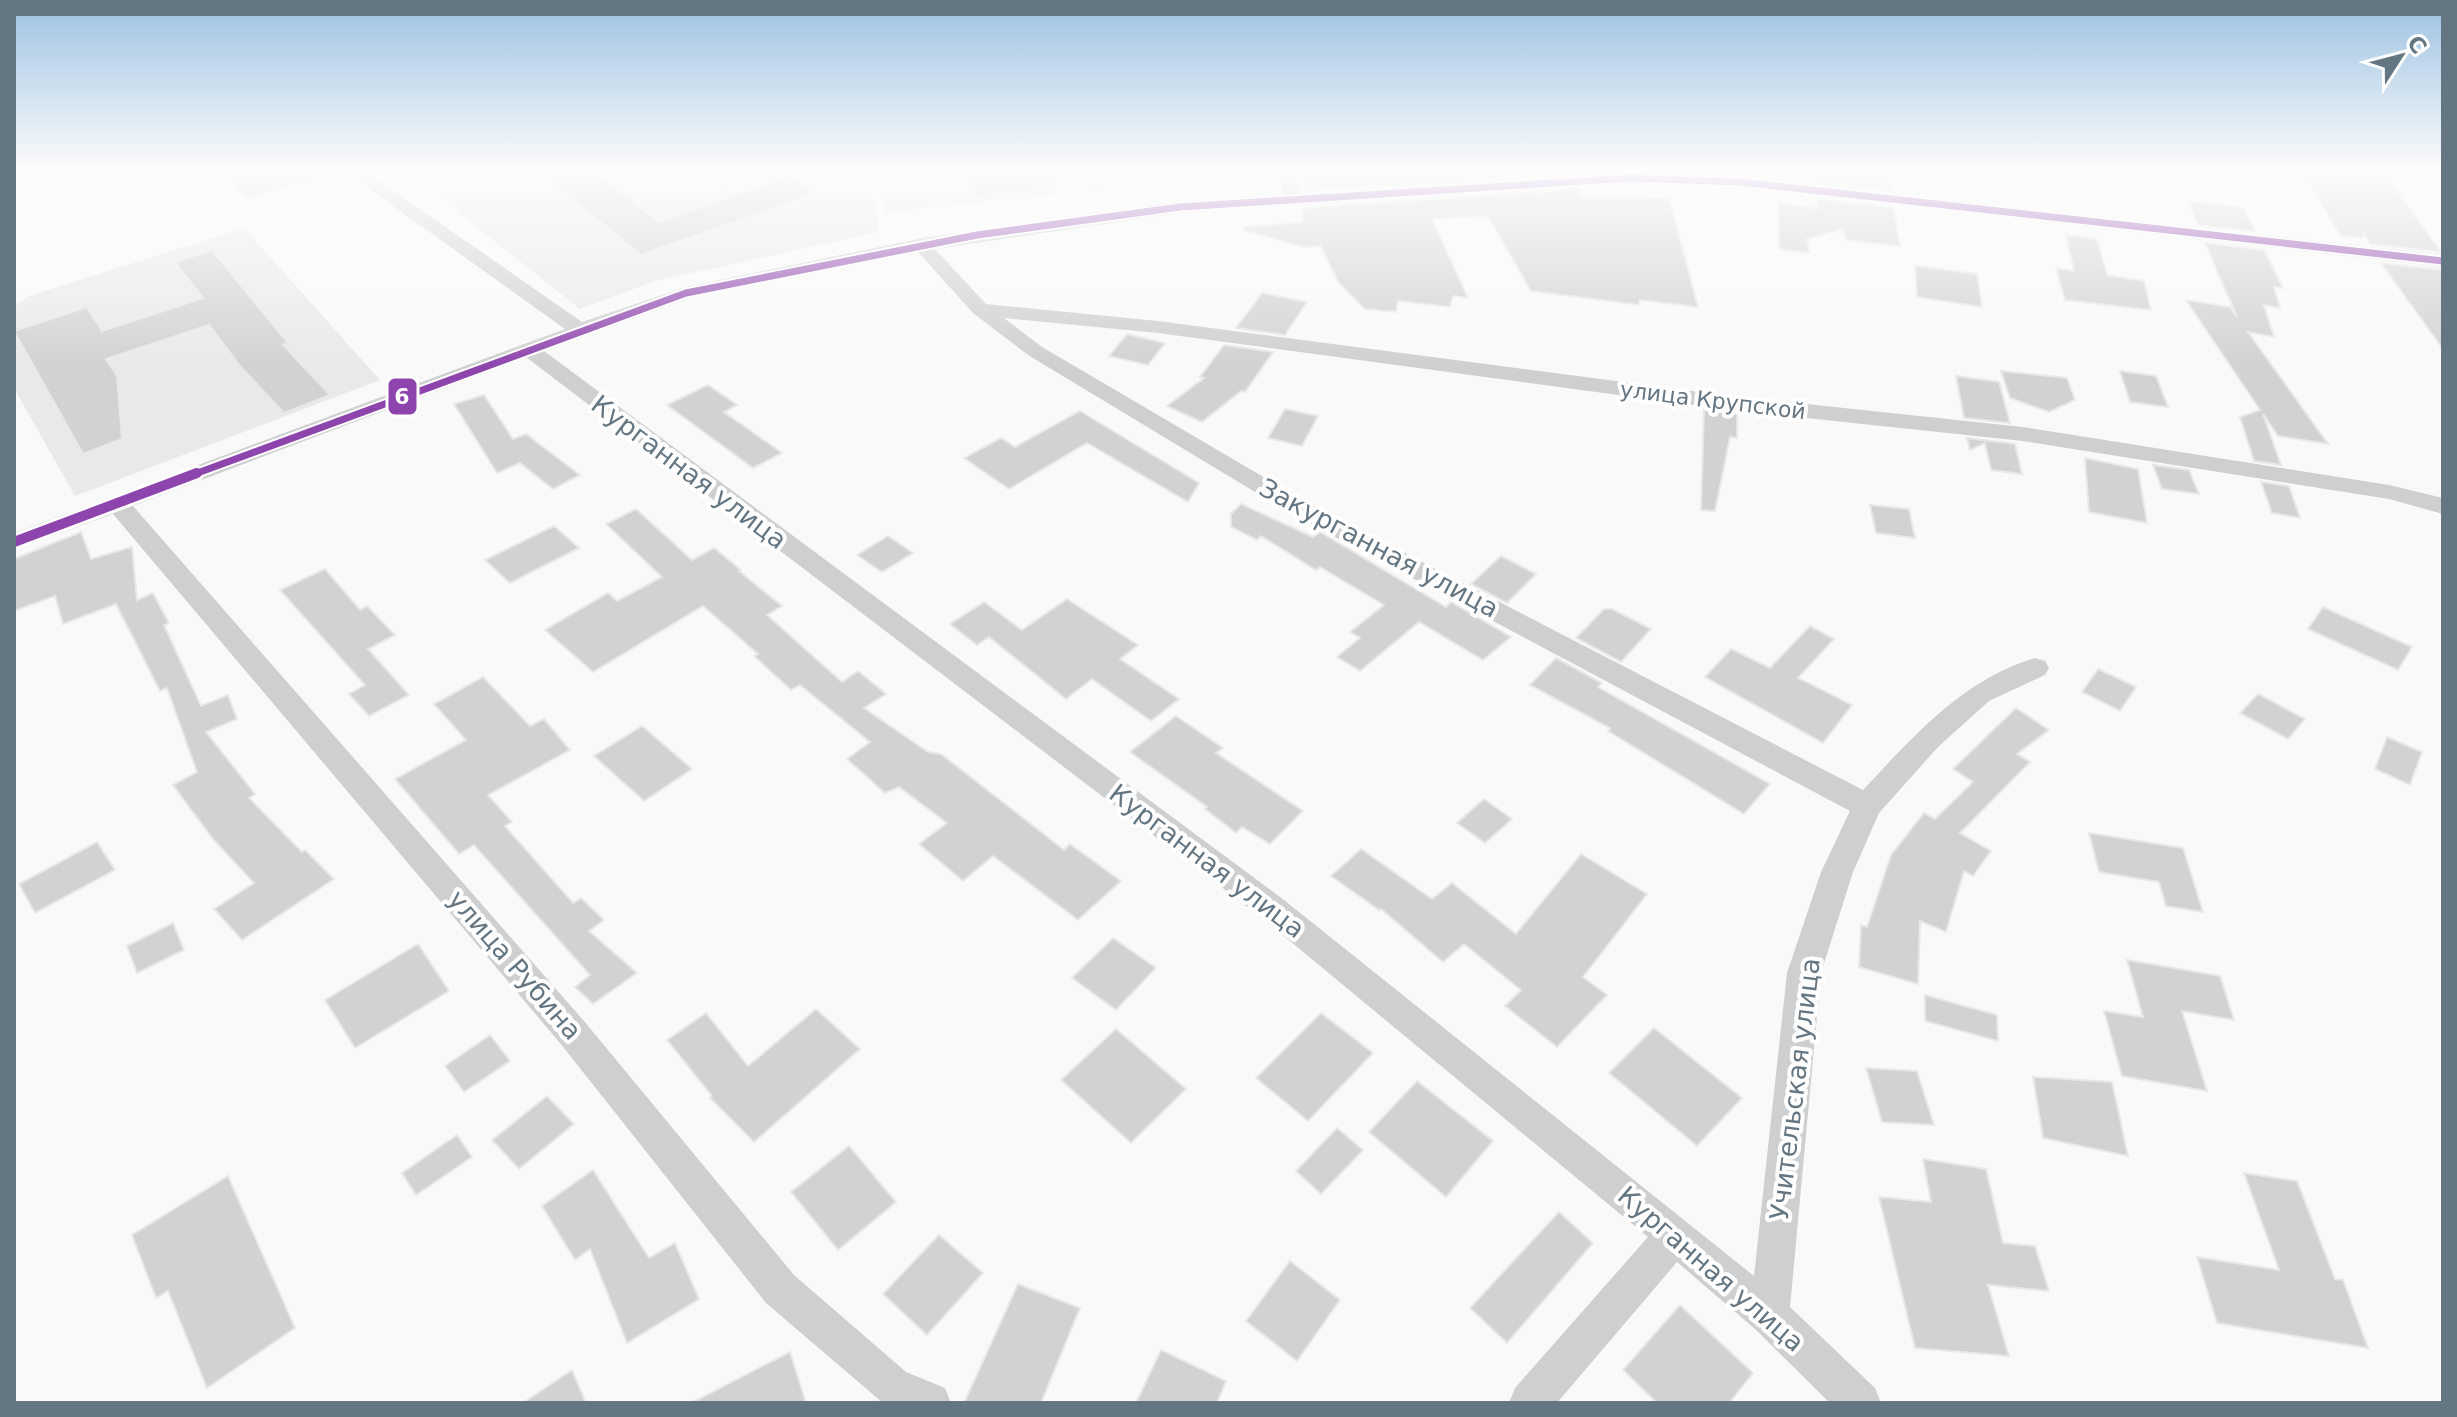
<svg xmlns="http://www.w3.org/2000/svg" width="2457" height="1417" viewBox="0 0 2457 1417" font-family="'DejaVu Sans',sans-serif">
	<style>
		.built { fill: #e8e9e9 }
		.green { fill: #e8ebe6 }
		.building { fill: #d0d2d3; stroke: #e8e8e8; stroke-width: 2 }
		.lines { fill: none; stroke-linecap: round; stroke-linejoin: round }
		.street { fill: #cecfd0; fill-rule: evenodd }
		.bus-1-far1-casing { stroke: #fff; stroke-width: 11 }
		.bus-1-casing { stroke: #fff; stroke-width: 16 }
		.bus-1-far1 { stroke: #8e44ad; stroke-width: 7 }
		.bus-1 { stroke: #8e44ad; stroke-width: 10 }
		.labels { text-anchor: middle; stroke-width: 8; stroke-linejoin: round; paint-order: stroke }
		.far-street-label { font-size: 22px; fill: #657683; stroke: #fff }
		.street-label { font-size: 26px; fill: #657683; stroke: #fff }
		.line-badge { stroke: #fff; stroke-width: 3 }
		.badge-label { font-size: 22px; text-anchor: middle; font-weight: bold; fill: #fff }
	</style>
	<rect width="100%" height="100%" fill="#f9f9f9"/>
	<!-- built -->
	<g class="built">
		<polygon points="405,170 869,170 879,232 655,281 580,309"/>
		<polygon points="878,170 1253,170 1187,176 1172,182 884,213"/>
		<polygon points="244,228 380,380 75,496 14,388 14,307 29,296"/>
	</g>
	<!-- green -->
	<polygon class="green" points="658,170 778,170 697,198"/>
	<!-- building -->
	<g class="building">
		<polygon points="222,170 320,170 321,177 247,199"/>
		<polygon points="537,170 592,170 659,222 790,175 816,193 641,255"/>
		<polygon points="971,170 1051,170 1052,188 976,196"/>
		<polygon points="1305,170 1579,170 1580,173 1304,191"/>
		<polygon points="1816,170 1888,170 1892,191 1817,183"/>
		<polygon points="2300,170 2382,170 2441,252 2370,244 2362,230 2364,238 2341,236"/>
		<polygon points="1580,189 1580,197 1669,198 1698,307 1640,300 1639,305 1531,291 1488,216 1432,219 1468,298 1453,296 1450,307 1398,301 1396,312 1365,309 1338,282 1321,246 1304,247 1243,230 1244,227 1303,222 1303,208"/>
		<polygon points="1818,199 1894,208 1900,246 1846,240 1843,229 1807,239 1810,253 1779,249 1778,203 1818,208"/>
		<polygon points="2187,201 2243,207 2255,231 2198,225"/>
		<polygon points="2066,235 2097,239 2107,275 2144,281 2151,310 2065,300 2056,268 2074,271"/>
		<polygon points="2205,243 2264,250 2283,288 2274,287 2280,308 2264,305 2274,337 2248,332 2328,444 2278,436 2263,414 2281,465 2254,461 2240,417 2260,410 2186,300 2230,307 2237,317"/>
		<polygon points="212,250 288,343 283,345 330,395 284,413 240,366 209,325 106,359 117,376 122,439 83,454 14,331 87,307 102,331 203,298 175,262"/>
		<polygon points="2381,263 2443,270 2443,349"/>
		<polygon points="1915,266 1977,274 1982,307 1917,297"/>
		<polygon points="1262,293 1307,302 1285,335 1236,328"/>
		<polygon points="1127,334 1165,343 1148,365 1109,356"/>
		<polygon points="1224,345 1273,352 1245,392 1241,391 1202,422 1167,406 1204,378 1200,377"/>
		<polygon points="2001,371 2067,378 2075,400 2049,412 2010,398"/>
		<polygon points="2120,371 2156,376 2168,407 2130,402"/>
		<polygon points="1956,376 1999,382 2010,423 1964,418"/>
		<polygon points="708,385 737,405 724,412 782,453 753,468 667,405"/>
		<polygon points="484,395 513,439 526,434 580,475 553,489 520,463 497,473 454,404"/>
		<polygon points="1285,409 1318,416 1302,446 1268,438"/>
		<polygon points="1704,409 1737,414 1737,438 1730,437 1715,511 1701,510"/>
		<polygon points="1080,411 1199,483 1188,502 1087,443 1009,489 964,458 1001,438 1015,447"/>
		<polygon points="1967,438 2015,444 2022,474 1991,470 1985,443 1970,450"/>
		<polygon points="2085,458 2138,469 2147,523 2089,512"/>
		<polygon points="2153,465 2189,470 2199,494 2162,489"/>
		<polygon points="2261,482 2289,486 2300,518 2272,513"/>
		<polygon points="1241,504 1313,537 1320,532 1446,607 1451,602 1511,637 1483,660 1419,622 1360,671 1337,657 1360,638 1350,632 1384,605 1320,567 1316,570 1261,536 1257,540 1231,527 1231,514"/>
		<polygon points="1870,505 1909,509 1915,538 1876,533"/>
		<polygon points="636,509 692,560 714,548 741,570 739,571 782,606 767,615 842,682 858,671 886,694 864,708 928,752 941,754 1064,850 1070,844 1121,881 1078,920 993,856 963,881 919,844 947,823 899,787 885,793 847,759 870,742 800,685 791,690 754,656 758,654 703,606 593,672 545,630 608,593 617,601 662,577 606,524"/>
		<polygon points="554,526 579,548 510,583 485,560"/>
		<polygon points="81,532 91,559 132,547 137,600 153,593 169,623 164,625 201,706 228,695 237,719 206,732 255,794 249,798 302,852 305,850 334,879 242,940 214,909 254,883 213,839 173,785 197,772 167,688 160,691 116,604 63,624 55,596 14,611 14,559"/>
		<polygon points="888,536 913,553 882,572 857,555"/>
		<polygon points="1501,556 1536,574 1507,603 1471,584"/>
		<polygon points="325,569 360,610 367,606 395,635 368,649 409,695 369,716 349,694 365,685 280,590"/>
		<polygon points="1067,599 1138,645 1120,659 1179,699 1151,721 1092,679 1066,699 989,637 977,645 950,624 984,602 1022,630"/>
		<polygon points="2323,607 2412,647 2398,670 2308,629"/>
		<polygon points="1604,609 1612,609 1651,629 1621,662 1576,638"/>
		<polygon points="1810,626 1834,639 1798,678 1852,705 1823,743 1705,677 1731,649 1770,668"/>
		<polygon points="1556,658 1602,683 1598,687 1770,784 1744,814 1608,731 1610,728 1530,685"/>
		<polygon points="2098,669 2136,687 2120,711 2082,692"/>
		<polygon points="483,677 530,726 544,719 570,750 488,795 512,822 505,826 573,903 581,898 604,920 589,931 637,973 593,1004 575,987 590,975 474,845 459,854 395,779 466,740 434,704"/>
		<polygon points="2258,694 2305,719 2288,739 2240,713"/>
		<polygon points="2016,708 2049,730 2017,754 2030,762 1960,833 1991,851 1973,876 1964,871 1946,932 1920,921 1918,984 1859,967 1861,925 1867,927 1891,855 1924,813 1935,819 1973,782 1953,769"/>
		<polygon points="1176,716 1223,748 1216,753 1303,811 1270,844 1242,827 1236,833 1205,809 1207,807 1130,752"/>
		<polygon points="642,726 692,769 644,801 594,756"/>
		<polygon points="2387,737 2422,752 2410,785 2375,769"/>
		<polygon points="1484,799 1512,819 1485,843 1457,823"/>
		<polygon points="2089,833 2183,848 2203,912 2166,906 2159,882 2099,872"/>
		<polygon points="97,842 115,870 35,913 19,884"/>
		<polygon points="1361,849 1432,899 1452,883 1516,934 1581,854 1647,894 1583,977 1607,995 1557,1047 1505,1006 1521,990 1464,944 1443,962 1381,909 1379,910 1331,876"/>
		<polygon points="173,923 184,950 137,973 127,946"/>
		<polygon points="1113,938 1156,968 1116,1010 1072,978"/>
		<polygon points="418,944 449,991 355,1048 325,1000"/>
		<polygon points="2127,960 2220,976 2234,1020 2182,1011 2207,1091 2122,1076 2104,1011 2143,1017"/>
		<polygon points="1925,995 1997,1015 1998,1041 1925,1021"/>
		<polygon points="816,1009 860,1049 754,1142 710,1098 712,1096 667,1040 706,1013 748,1066"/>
		<polygon points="1321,1013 1373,1053 1308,1121 1256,1078"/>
		<polygon points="1654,1028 1742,1098 1697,1146 1609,1073"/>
		<polygon points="1116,1029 1186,1089 1131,1143 1061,1080"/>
		<polygon points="490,1035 510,1061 464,1092 445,1066"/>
		<polygon points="1866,1068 1917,1071 1934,1125 1882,1122"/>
		<polygon points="2033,1077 2112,1082 2128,1156 2043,1138"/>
		<polygon points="1417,1081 1493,1141 1446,1197 1369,1132"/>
		<polygon points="547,1096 574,1124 519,1169 492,1140"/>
		<polygon points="1337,1128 1363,1150 1321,1194 1296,1171"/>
		<polygon points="457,1135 472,1157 416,1195 402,1173"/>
		<polygon points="849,1146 896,1202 838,1250 791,1192"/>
		<polygon points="1923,1159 1986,1169 2003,1243 2035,1246 2049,1291 1988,1285 2009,1356 1915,1348 1879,1197 1931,1202"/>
		<polygon points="593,1170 649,1258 675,1243 699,1299 627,1343 590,1249 575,1260 542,1206"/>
		<polygon points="2244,1173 2297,1181 2335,1279 2343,1280 2368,1348 2217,1323 2197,1257 2279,1270"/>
		<polygon points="228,1176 295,1328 207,1388 168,1291 156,1298 132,1235"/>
		<polygon points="1559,1212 1593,1243 1507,1343 1470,1308"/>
		<polygon points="939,1235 983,1273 927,1335 883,1294"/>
		<polygon points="1290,1261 1340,1300 1297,1361 1246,1321"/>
		<polygon points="1018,1284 1080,1308 1041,1403 964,1403"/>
		<polygon points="1680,1305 1753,1373 1729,1403 1657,1403 1623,1370"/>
		<polygon points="1161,1350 1226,1381 1217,1403 1136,1403"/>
		<polygon points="790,1352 806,1403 691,1403"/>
		<polygon points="572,1370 586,1403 523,1403"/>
	</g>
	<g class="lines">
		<!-- street -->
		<path class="street" d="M 343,170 L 364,170 L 582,322 L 686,287 L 923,238 L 1180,201 L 1284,195 L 1276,170 L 1294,170 L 1302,194 L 1630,173 L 1740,177 L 2443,255 L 2443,267 L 1740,187 L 1630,183 L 1180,213 L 935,249 L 986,304 L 1158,321 L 1730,396 L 2023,427 L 2389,485 L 2443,498 L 2443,514 L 2389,499 L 2023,441 L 1730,410 L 1158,333 L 1004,318 L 1042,347 L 1306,502 L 1863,790 C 1914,736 1962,680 2035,658 L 2045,661 L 2049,668 L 2045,675 L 1989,701 L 1938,747 L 1879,813 L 1853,872 L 1821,973 L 1790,1307 L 1875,1388 L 1881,1403 L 1830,1403 L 1755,1329 L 1677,1262 L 1557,1403 L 1509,1403 L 1515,1388 L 1648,1237 L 1262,918 L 526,357 L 133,506 L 584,1021 L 794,1275 L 906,1372 L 945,1388 L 951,1403 L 883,1403 L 766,1303 L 560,1043 L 113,514 L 14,550 L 14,533 L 565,329 ZM 918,252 L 973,313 L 1028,355 L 1288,512 L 1850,811 L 1821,872 L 1787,973 L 1754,1276 L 1284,900 L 544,351 L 692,297 Z"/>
		<!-- bus-1-far1 casing -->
		<g class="bus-1-far1-casing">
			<polyline id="bus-1-far1" points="192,475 686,293 977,235 1180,207 1630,178 1740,182 2443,261"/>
		</g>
		<!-- bus-1 casing -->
		<g class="bus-1-casing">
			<polyline id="bus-1" points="14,542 197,473"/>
		</g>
		<!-- bus-1-far1 -->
		<use href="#bus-1-far1" class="bus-1-far1"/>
		<!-- bus-1 -->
		<use href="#bus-1" class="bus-1"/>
	</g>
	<!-- sky -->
	<linearGradient id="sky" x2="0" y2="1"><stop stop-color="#9dc2e2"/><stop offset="0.46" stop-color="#fcfcfc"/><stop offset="1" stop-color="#fcfcfc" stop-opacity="0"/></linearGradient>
	<rect width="2457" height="368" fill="url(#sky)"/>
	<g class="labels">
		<!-- far-street labels -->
		<g class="far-street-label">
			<text transform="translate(1713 400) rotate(7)" y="8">улица Крупской</text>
		</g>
		<!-- street labels -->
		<g class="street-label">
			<text transform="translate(689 472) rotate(37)" y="9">Курганная улица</text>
			<text transform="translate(1379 548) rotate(28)" y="9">Закурганная улица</text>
			<text transform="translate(1207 861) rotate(37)" y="9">Курганная улица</text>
			<text transform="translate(515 965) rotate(49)" y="9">улица Рубина</text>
			<text transform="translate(1795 1089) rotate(-83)" y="9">Учительская улица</text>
			<text transform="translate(1711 1269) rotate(41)" y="9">Курганная улица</text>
		</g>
	</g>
	<rect class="line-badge" x="387" y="377" width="31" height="39" rx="8" fill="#8e44ad"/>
	<g class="badge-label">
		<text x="402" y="404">6</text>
	</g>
	<!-- border -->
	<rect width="2457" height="1417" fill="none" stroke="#657683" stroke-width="32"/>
	<!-- north arrow -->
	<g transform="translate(2401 56) rotate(54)" stroke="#ffffff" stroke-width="6" paint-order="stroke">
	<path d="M0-6L14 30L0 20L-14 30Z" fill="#657683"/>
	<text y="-12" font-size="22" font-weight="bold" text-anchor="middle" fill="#657683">С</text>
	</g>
</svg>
